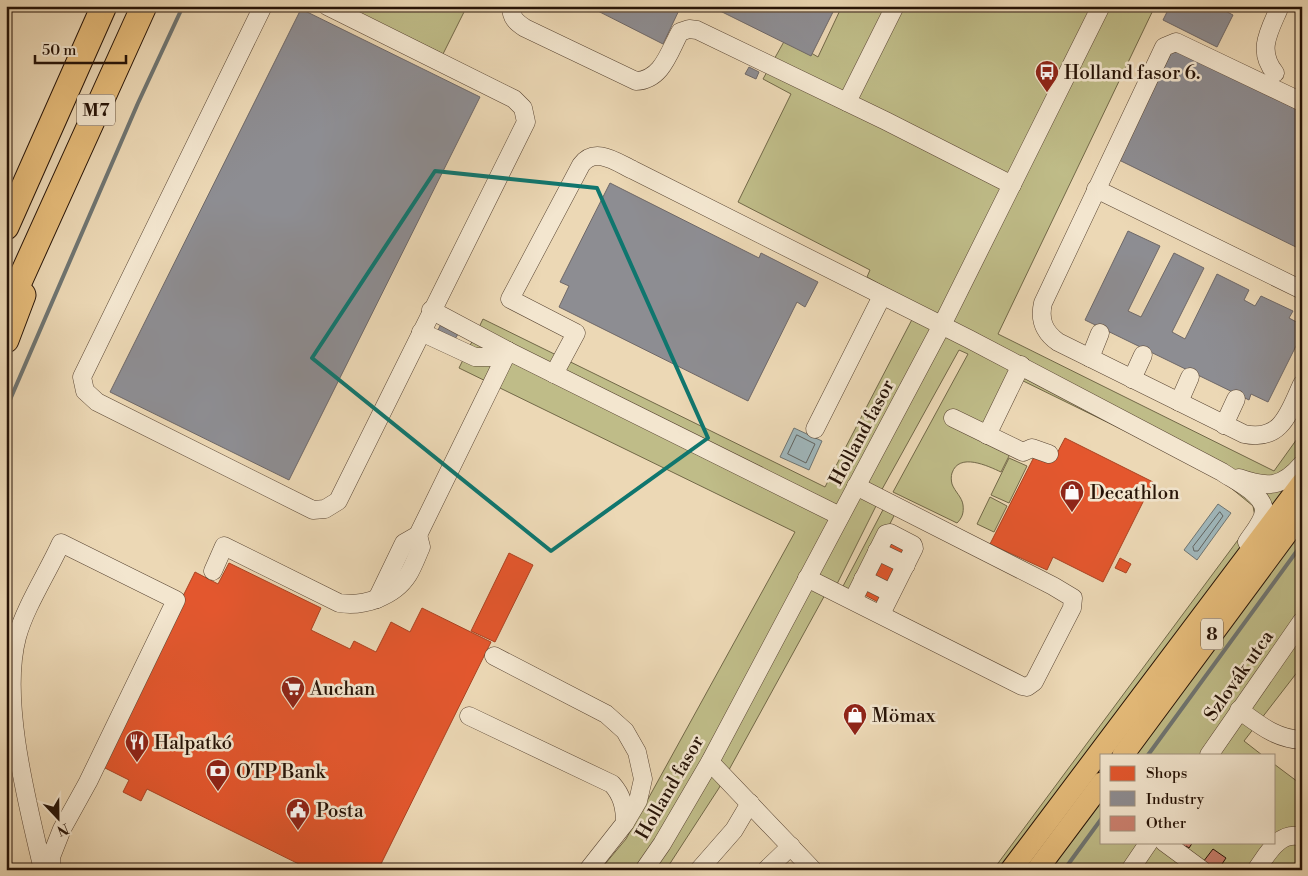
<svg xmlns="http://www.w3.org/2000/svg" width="1308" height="876" viewBox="0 0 1308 876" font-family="'Libre Bodoni',serif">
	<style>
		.green { fill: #bfbc88; stroke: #726848 }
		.water { fill: #9fb6ba; stroke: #6f7572 }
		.shops { fill: #e4572e; stroke: #ab4322 }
		.industry { fill: #8d8d92; stroke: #6e6868 }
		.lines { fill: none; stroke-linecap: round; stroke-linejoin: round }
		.shore { stroke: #626460; stroke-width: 1 }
		.stream { stroke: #6f7572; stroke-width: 4 }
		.building { fill: #cc8170; stroke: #261307 }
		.minor-casing { stroke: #584432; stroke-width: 19 }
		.major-casing { stroke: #261307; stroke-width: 23 }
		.highway-casing { stroke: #261307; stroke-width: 27 }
		.minor { stroke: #f3e6cf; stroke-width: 18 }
		.major { stroke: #e6bc7a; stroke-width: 21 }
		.highway { stroke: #e6bc7a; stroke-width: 25 }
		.marked { fill: none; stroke: #0f766e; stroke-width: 4; stroke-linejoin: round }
		.labels { text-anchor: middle; stroke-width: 5; stroke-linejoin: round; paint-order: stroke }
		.shield { fill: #f3e6cf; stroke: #645243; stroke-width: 1 }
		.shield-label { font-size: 18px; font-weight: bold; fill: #261307 }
		.poi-label { font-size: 19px; fill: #261307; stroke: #f3e6cf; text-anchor: start }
		.street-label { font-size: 19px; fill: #261307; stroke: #f3e6cf }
	</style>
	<rect width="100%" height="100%" fill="#ecd8b5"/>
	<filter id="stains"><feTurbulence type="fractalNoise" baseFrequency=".004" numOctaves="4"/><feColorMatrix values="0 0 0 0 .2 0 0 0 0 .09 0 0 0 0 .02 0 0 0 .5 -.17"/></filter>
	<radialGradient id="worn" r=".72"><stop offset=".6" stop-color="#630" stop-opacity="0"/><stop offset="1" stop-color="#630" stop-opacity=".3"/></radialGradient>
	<!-- green -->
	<g class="green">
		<polygon points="346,6 467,6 443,54"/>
		<path d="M 842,6 L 1155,6 L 998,334 L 1274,471 L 1302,432 L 1302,666 L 1244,741 L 1262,755 L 1102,755 L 1102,842 L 1274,842 L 1274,764 L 1302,785 L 1302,870 L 993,870 L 1255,517 L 1253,506 L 1215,475 L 1013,376 L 991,421 L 1010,454 L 1001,472 C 988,466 959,452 952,473 C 951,476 951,480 952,484 C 955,492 962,497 963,505 C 964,513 962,518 957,523 L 893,492 L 968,354 L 959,350 L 875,502 L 877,504 L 837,584 L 832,582 L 719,788 L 669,865 L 665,870 L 600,870 L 626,839 L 795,532 L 459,368 L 483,319 L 825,487 L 919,306 L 867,277 L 870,270 L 738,202 L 791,94 L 763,79 L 786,38 L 818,57 Z"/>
		<polygon points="1009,458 1027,466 1009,503 991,495"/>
		<polygon points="990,497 1007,506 994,532 977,524"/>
		<polygon points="886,504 897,510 853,596 841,590"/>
	</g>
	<!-- water -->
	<g class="water">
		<polygon points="794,428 822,441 809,470 780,457"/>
		<polygon points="1218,504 1231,513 1197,560 1184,550"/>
	</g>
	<!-- shops -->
	<g class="shops">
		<polygon points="1065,438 1153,482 1103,582 1053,557 1047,570 990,544 1036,453 1053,461"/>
		<polygon points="890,542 905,549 878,602 863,594"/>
		<polygon points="509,553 533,565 495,642 471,631"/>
		<polygon points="1120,558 1131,564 1126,573 1115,568"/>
		<polygon points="229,563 321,608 311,630 350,649 354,641 376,652 391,622 410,632 422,608 491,642 378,870 311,870 147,789 141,801 123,792 129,780 99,765 195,572 218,584"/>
	</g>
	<!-- industry -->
	<g class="industry">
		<polygon points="588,6 681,6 663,44"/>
		<polygon points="710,6 836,6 811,56"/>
		<polygon points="1170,6 1216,6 1233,15 1217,47 1163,20"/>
		<polygon points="301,9 480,97 289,480 110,392"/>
		<polygon points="1173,49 1302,112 1302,250 1119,160"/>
		<polygon points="749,67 759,72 756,79 745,74"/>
		<polygon points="610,183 759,258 761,253 818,282 805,307 797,302 748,401 559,307 569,286 560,282"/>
		<polygon points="1128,231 1160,246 1128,311 1141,317 1174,253 1204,268 1172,332 1185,339 1217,274 1249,290 1244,300 1255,306 1261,296 1293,311 1289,318 1302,325 1302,334 1268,402 1251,394 1249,400 1085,320"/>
		<polygon points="442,322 460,331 455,339 438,330"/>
	</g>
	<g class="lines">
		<!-- shore -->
		<g class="shore">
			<polygon points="797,435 815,444 806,463 788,454"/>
			<polygon points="1220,512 1223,516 1198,551 1194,551 1193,547"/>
		</g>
		<!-- stream -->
		<g class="stream">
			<polyline points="6,409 138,103 183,6"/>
			<polyline points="1148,755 1302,544"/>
			<polyline points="1064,870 1102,818"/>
		</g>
	</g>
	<!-- building -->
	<g class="building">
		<polygon points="1176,842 1193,842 1189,848 1186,846 1184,848"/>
		<polygon points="1213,849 1226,858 1218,870 1203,862"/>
	</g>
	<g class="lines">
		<!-- minor casing -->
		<g class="minor-casing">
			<g id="minor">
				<polyline points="263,6 82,377 85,391 97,402 313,510 325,509 338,501 526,122 523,108 514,99 327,6"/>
				<path d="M 511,6 C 511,18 516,22 525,28 L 636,81 C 662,80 669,52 680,32 L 689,29 L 697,30 L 886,121 L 1012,185"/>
				<path d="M 1275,73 C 1256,50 1270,30 1280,6"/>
				<polyline points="847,102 895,6"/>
				<path d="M 1302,102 L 1176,42 L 1164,47 L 1043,303 C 1039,320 1044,332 1058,342 L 1244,434 C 1282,442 1289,412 1302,384"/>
				<polyline points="1096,189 1302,290"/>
				<polyline points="431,310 508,351"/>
				<polyline points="421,332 475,357 493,357 508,351"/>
				<polyline points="1090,358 1100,333"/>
				<path d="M 554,374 L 576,333 L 510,299 L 581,165 C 595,146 616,162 633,170 L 969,339 L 1222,472 C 1235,481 1264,494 1264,511 C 1263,522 1252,534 1247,542"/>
				<polyline points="1132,379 1143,355"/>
				<polyline points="1179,402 1190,377"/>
				<polyline points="953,418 1023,452 1032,448 1049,454"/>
				<polyline points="1224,425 1236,399"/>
				<polyline points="815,429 882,296"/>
				<polyline points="987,435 1021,365"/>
				<path d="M 1239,478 C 1267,488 1282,488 1302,464"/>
				<polyline points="877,551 906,565"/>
				<path d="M 213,571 L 224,546 L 339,603 C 363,607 394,597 408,575 C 413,567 417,556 421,547 L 418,535"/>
				<polyline points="807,578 1022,686 1027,687 1034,682 1072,608 1073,598 1053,586 856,486"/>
				<polyline points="863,579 891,593"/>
				<polyline points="377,599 404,543 418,535 508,351 840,516"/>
				<polyline points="853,600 886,534 890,533 913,545 914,548 881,614"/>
				<polyline points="494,656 606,714 625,731 637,752 643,779 638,801 625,823"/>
				<path d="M 1239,710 C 1260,725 1276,739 1302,740"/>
				<path d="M 469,716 L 612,784 C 622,795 625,807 625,823 L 588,870"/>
				<polyline points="1209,755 1302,621"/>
				<polyline points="710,762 813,870"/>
				<polyline points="1164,842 1202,870"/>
				<path d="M 43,870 C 28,805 0,701 17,637 C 25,607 48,572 61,543 L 176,600 L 88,782 L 62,829 L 51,857 L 52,870"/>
				<polyline points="644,870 662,844 710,762 942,325 1101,6"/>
				<polyline points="699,870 734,830 750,803"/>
				<polyline points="766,870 791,846"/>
				<polyline points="1130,870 1149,842"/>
				<path d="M 1256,870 C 1267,855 1279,830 1302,837"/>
			</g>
		</g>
		<!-- major casing -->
		<g class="major-casing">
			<g id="major">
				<polyline points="1123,755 1302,513"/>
				<polyline points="1011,870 1302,483"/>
				<polyline points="1037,870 1102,783"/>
			</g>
		</g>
		<!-- highway casing -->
		<g class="highway-casing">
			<g id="highway">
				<polyline points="6,227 104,6"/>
				<polyline points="6,311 144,6"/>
				<polyline points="6,340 23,295"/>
			</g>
		</g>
		<!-- minor -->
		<use href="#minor" class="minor"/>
		<!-- major -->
		<use href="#major" class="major"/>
		<!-- highway -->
		<use href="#highway" class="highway"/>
	</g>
	<!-- marked area -->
	<path class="marked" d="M 435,171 L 597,188 L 708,438 L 551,551 L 312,358 Z"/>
	<!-- icons -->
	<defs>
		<g id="bus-pin" transform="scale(1.25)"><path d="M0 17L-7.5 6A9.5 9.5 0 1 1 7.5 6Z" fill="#8f2418" stroke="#f3e6cf"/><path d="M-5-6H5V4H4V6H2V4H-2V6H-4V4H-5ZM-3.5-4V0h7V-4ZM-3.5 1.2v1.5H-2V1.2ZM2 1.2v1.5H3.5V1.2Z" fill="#fff"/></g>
		<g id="shop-pin" transform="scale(1.25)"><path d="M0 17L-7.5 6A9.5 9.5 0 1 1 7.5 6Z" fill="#8f2418" stroke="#f3e6cf"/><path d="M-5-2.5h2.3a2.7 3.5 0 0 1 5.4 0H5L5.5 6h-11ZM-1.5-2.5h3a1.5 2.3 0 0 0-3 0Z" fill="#fff"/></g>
		<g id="supermarket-pin" transform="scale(1.25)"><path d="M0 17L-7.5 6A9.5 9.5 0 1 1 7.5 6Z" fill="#8f2418" stroke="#f3e6cf"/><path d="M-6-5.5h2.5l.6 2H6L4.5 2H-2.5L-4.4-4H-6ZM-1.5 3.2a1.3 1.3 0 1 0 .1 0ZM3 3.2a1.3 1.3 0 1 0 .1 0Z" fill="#fff"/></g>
		<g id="restaurant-pin" transform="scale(1.25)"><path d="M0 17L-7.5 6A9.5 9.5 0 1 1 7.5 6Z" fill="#8f2418" stroke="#f3e6cf"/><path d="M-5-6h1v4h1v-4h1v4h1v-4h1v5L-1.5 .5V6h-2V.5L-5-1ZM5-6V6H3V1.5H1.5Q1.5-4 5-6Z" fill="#fff"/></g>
		<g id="bank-pin" transform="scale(1.25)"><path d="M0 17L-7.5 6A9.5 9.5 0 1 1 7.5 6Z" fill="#8f2418" stroke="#f3e6cf"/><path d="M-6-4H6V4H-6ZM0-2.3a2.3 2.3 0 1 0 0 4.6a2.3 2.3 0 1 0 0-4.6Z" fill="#fff"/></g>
		<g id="civic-pin" transform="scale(1.25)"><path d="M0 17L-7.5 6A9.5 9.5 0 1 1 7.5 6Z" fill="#8f2418" stroke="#f3e6cf"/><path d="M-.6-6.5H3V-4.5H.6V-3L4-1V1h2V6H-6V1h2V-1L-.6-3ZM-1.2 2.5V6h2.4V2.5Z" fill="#fff"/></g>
	</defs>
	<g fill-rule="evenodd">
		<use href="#bus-pin" x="1047" y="72"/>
		<use href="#shop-pin" x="1072" y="492"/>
		<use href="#supermarket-pin" x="293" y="688"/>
		<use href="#shop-pin" x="855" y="715"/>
		<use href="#restaurant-pin" x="137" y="742"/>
		<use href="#bank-pin" x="218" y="771"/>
		<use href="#civic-pin" x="298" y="810"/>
	</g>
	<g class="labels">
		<!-- shield labels -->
		<g class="shield">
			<rect x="77" y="94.5" width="38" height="31" rx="4"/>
			<rect x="1201" y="618.5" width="22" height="31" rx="4"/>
		</g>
		<g class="shield-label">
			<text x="96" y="116">M7</text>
			<text x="1212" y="640">8</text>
		</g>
		<!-- poi labels -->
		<g class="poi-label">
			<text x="1064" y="79">Holland fasor 6.</text>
			<text x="1090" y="499">Decathlon</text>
			<text x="310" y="695">Auchan</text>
			<text x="872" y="722">Mömax</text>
			<text x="154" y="749">Halpatkó</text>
			<text x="236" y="778">OTP Bank</text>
			<text x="316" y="817">Posta</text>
		</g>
		<!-- street labels -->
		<g class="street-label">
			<text transform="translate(861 432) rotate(-62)" y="7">Holland fasor</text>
			<text transform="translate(1238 675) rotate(-55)" y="7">Szlovák utca</text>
			<text transform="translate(669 787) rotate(-60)" y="7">Holland fasor</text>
		</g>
	</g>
	<!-- margin -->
	<rect width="1308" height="876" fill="none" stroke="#ecd8b5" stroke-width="25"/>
	<rect x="8" y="8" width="1293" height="861" fill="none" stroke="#261307" stroke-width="2.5"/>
	<rect x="12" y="12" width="1283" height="851" fill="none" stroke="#261307"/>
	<!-- legend -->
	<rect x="1100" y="754" width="175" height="90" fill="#f3e6cf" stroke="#a1927f"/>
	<rect x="1110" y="766" width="25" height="15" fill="#e4572e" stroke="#a1927f"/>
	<text x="1146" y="778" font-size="15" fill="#261307">Shops</text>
	<rect x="1110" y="791" width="25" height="15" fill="#8d8d92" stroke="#a1927f"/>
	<text x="1146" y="804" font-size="15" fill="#261307">Industry</text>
	<rect x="1110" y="816" width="25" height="15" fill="#cc8170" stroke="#a1927f"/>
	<text x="1146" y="828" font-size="15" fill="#261307">Other</text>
	<!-- north arrow -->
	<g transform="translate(58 818) rotate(158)" stroke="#f3e6cf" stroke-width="4" paint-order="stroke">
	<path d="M0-4L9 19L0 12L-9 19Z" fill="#261307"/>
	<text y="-8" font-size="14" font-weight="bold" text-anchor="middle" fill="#261307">N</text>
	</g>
	<!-- scale -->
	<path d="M35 55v8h91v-8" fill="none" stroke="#261307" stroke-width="2.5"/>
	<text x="42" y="55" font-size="15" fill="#261307" stroke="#f3e6cf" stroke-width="4" paint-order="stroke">50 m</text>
	<rect width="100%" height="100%" filter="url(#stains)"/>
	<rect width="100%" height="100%" fill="url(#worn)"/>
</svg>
